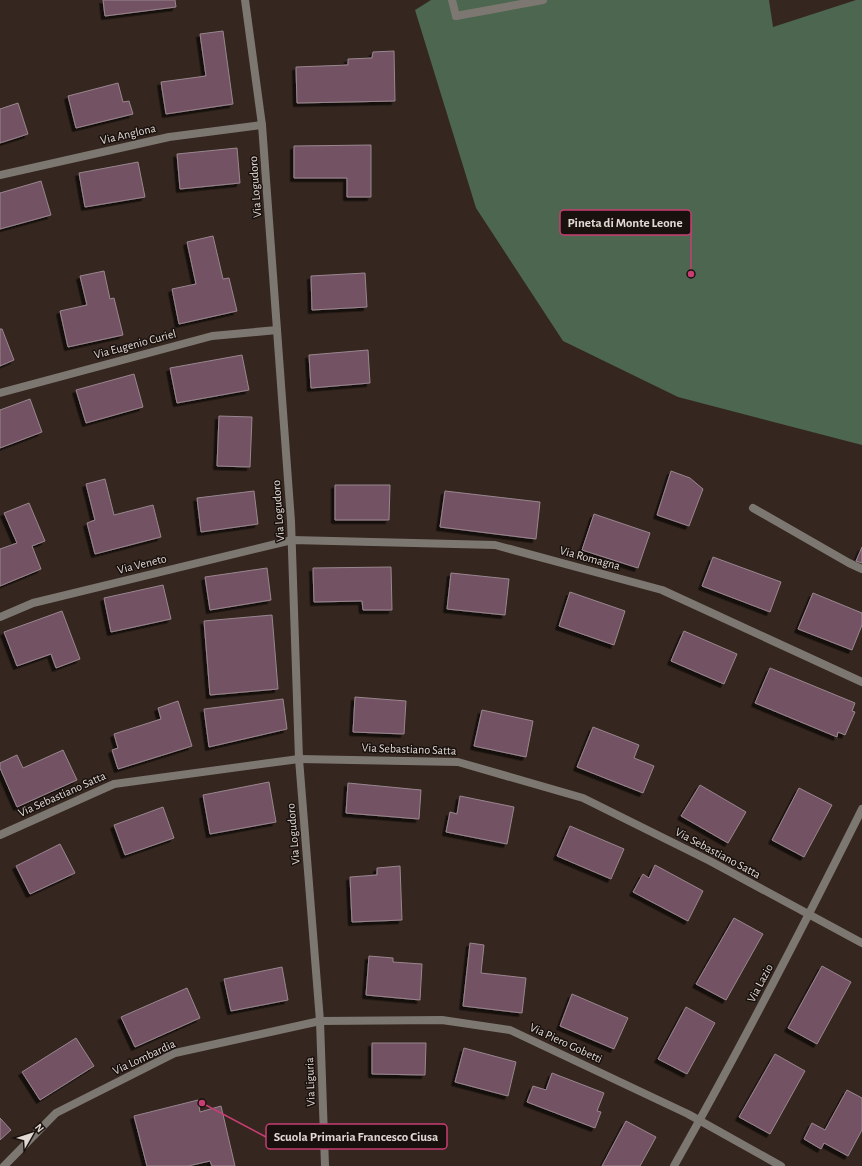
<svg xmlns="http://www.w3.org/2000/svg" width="862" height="1166" viewBox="0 0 862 1166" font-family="'Alegreya Sans',sans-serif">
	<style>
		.forest { fill: #4c664f }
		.building { fill: #735363; stroke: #99868f; filter: url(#shadow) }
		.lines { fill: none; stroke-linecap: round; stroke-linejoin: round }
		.service { stroke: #7d7771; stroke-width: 8 }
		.minor { stroke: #7d7771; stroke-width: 8 }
		.tertiary { stroke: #7d7771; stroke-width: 8 }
		.labels { text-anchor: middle; stroke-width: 3; stroke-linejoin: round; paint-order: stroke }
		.street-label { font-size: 12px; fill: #e2d8d3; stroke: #18110e }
		.leader { fill: none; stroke: #c83e73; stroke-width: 1.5 }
		.callout-dot { fill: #c83e73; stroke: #18110e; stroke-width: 1.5 }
		.callout { fill: #18110e; stroke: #c83e73; stroke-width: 1.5 }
		.callout-label { font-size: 13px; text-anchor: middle; font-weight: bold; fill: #e2d8d3 }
	</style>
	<defs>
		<filter id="shadow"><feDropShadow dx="-3.5" dy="3.5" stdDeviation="0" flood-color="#0009"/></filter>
	</defs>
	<rect width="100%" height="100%" fill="#35261f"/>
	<!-- forest -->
	<polygon class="forest" points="431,0 769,0 773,27 856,0 862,0 862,445 678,397 563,341 476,208 415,10"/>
	<!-- building -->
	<g class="building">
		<polygon points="103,0 175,0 176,7 105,16"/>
		<polygon points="223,31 233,104 166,114 161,82 206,76 200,34"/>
		<polygon points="394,51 395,101 297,103 296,67 348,65 348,59 372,58 373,52"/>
		<polygon points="118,83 123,102 129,101 133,114 76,128 68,96"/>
		<polygon points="18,103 28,134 0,143 0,109"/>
		<polygon points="371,145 371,197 347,197 347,178 294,178 294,146"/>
		<polygon points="237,148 240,183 180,189 177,154"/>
		<polygon points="138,162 145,197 85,207 79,173"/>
		<polygon points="41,181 51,215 0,229 0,193"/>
		<polygon points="213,236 223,279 229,278 237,311 179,324 172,289 196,284 187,242"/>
		<polygon points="104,271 110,299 114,298 123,335 68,347 60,311 87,305 80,276"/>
		<polygon points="365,273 367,307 312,310 311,276"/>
		<polygon points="0,329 2,329 14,360 0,366"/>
		<polygon points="368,350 370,383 311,388 309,355"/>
		<polygon points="242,355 249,390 177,403 170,368"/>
		<polygon points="134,374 143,407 86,423 76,390"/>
		<polygon points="30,399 42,432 0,448 0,410"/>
		<polygon points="219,416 252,417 250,467 217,466"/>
		<polygon points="671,471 690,478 703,489 689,526 657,515"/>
		<polygon points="105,479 114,515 153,505 161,537 95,554 87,523 95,520 86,484"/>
		<polygon points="335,485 390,485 389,520 335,520"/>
		<polygon points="254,491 258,524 201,532 197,498"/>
		<polygon points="445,491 540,502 536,539 440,527"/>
		<polygon points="29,503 45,541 32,546 41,569 0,586 0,549 17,543 4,513"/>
		<polygon points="594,514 650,533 638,568 582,550"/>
		<polygon points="862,547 862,563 856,561"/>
		<polygon points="713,557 781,582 770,612 702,586"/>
		<polygon points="391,567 392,610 363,610 362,601 314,602 313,568"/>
		<polygon points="267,568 271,600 210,610 205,577"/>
		<polygon points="451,573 509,579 505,615 447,609"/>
		<polygon points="163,585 171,619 111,632 104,598"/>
		<polygon points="570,592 625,611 614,645 559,626"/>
		<polygon points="813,593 862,613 862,625 852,650 798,629"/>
		<polygon points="62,611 80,659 56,668 51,654 17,666 4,632"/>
		<polygon points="272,615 278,689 210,695 204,621"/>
		<polygon points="684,631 737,654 724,684 671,661"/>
		<polygon points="770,668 855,703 852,711 855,712 845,735 838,732 837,737 755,703"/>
		<polygon points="355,697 406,701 404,734 353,732"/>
		<polygon points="283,699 287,729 209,747 204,709"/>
		<polygon points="178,701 192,746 118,769 112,750 118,748 114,734 161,719 158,708"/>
		<polygon points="482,710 533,721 526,757 474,746"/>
		<polygon points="593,727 639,745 634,758 654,766 643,793 577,767"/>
		<polygon points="63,750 77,780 17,807 0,768 0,763 17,755 23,768"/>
		<polygon points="269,782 276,822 210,834 203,795"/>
		<polygon points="348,783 421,790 419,819 346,813"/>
		<polygon points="700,785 746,812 728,843 681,816"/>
		<polygon points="799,788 832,805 804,857 772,840"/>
		<polygon points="460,796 514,807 507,844 446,832 450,812 457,814"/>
		<polygon points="163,807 174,838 125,855 114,825"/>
		<polygon points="570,826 624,849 611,879 557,856"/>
		<polygon points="60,844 75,873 30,894 16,866"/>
		<polygon points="655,865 703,891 688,921 633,892 643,874 649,878"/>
		<polygon points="400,866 402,920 352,922 350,877 377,875 377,868"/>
		<polygon points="734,918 763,934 726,1000 696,984"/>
		<polygon points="470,943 484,945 481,973 526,978 522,1013 463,1006"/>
		<polygon points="369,956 393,958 393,962 422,964 420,1000 366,995"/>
		<polygon points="822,966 851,982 817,1044 788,1028"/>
		<polygon points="282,967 288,1000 231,1011 224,979"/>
		<polygon points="187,988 200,1018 135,1047 121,1017"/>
		<polygon points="572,994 628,1018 614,1049 560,1026"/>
		<polygon points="686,1007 715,1023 687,1074 658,1059"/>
		<polygon points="76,1038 94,1066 40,1100 22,1072"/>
		<polygon points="372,1043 426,1043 425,1075 372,1074"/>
		<polygon points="464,1048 516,1062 508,1096 455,1082"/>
		<polygon points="775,1054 805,1071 770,1134 739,1117"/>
		<polygon points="552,1073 604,1093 597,1111 601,1112 595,1128 527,1102 533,1086 546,1090"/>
		<polygon points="847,1090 862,1098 862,1130 848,1156 824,1143 821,1149 804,1139 812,1123 825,1130"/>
		<polygon points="198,1100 200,1112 221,1106 235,1166 212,1166 210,1161 188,1166 147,1166 134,1116"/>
		<polygon points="0,1118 11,1130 0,1140"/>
		<polygon points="626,1121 656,1137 640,1166 602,1166"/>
	</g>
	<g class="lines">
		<!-- service -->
		<g class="service">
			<polyline points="456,16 543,0"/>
			<polyline points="753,508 849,563 862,569"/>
		</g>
		<!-- minor -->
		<g class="minor">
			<polyline points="452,0 456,16"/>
			<polyline points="0,175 169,137 262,125"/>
			<polyline points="0,393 212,336 277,330"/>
			<polyline points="0,617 33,603 292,540 495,545 662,590 862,682"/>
			<polyline points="299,759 458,762 583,798 710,861 862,943"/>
			<polyline points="4,1166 56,1113 175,1053 320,1021 442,1020 510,1030 688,1114 781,1166"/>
			<path d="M 674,1166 C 740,1049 802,929 862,809"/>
		</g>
		<!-- tertiary -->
		<g class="tertiary">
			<polyline points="245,0 262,125 291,521 299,759 320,1021 325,1166"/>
			<polyline points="0,835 114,784 299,759"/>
		</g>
	</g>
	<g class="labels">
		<!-- street labels -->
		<g class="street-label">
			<text transform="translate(128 134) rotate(-13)" y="4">Via Anglona</text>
			<text transform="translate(255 187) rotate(-94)" y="4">Via Logudoro</text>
			<text transform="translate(135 344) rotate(-15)" y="4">Via Eugenio Curiel</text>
			<text transform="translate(278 511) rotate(-94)" y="4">Via Logudoro</text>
			<text transform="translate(590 558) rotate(15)" y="4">Via Romagna</text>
			<text transform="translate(142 564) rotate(-14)" y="4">Via Veneto</text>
			<text transform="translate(409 749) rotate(2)" y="4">Via Sebastiano Satta</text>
			<text transform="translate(62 794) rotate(-24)" y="4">Via Sebastiano Satta</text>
			<text transform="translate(293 834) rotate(-95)" y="4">Via Logudoro</text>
			<text transform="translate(718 853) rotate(28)" y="4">Via Sebastiano Satta</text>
			<text transform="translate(760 983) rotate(-62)" y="4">Via Lazio</text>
			<text transform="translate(566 1043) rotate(25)" y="4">Via Piero Gobetti</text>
			<text transform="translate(144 1057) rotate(-25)" y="4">Via Lombardia</text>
			<text transform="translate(310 1082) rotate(-92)" y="4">Via Liguria</text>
		</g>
	</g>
	<!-- callouts -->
	<path class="leader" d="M691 274L691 222M202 1103L266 1137"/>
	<g class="callout-dot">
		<circle cx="691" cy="274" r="4"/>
		<circle cx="202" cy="1103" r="4"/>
	</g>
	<g class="callout">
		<rect x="560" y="210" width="131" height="25" rx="4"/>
		<rect x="266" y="1124" width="181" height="25" rx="4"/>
	</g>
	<g class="callout-label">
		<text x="625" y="227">Pineta di Monte Leone</text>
		<text x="356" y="1141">Scuola Primaria Francesco Ciusa</text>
	</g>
	<!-- north arrow -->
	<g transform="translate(32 1134) rotate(51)" stroke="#18110e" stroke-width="3" paint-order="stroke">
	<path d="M0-3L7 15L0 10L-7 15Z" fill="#e2d8d3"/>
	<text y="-6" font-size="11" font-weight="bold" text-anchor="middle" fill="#e2d8d3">N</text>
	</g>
</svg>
